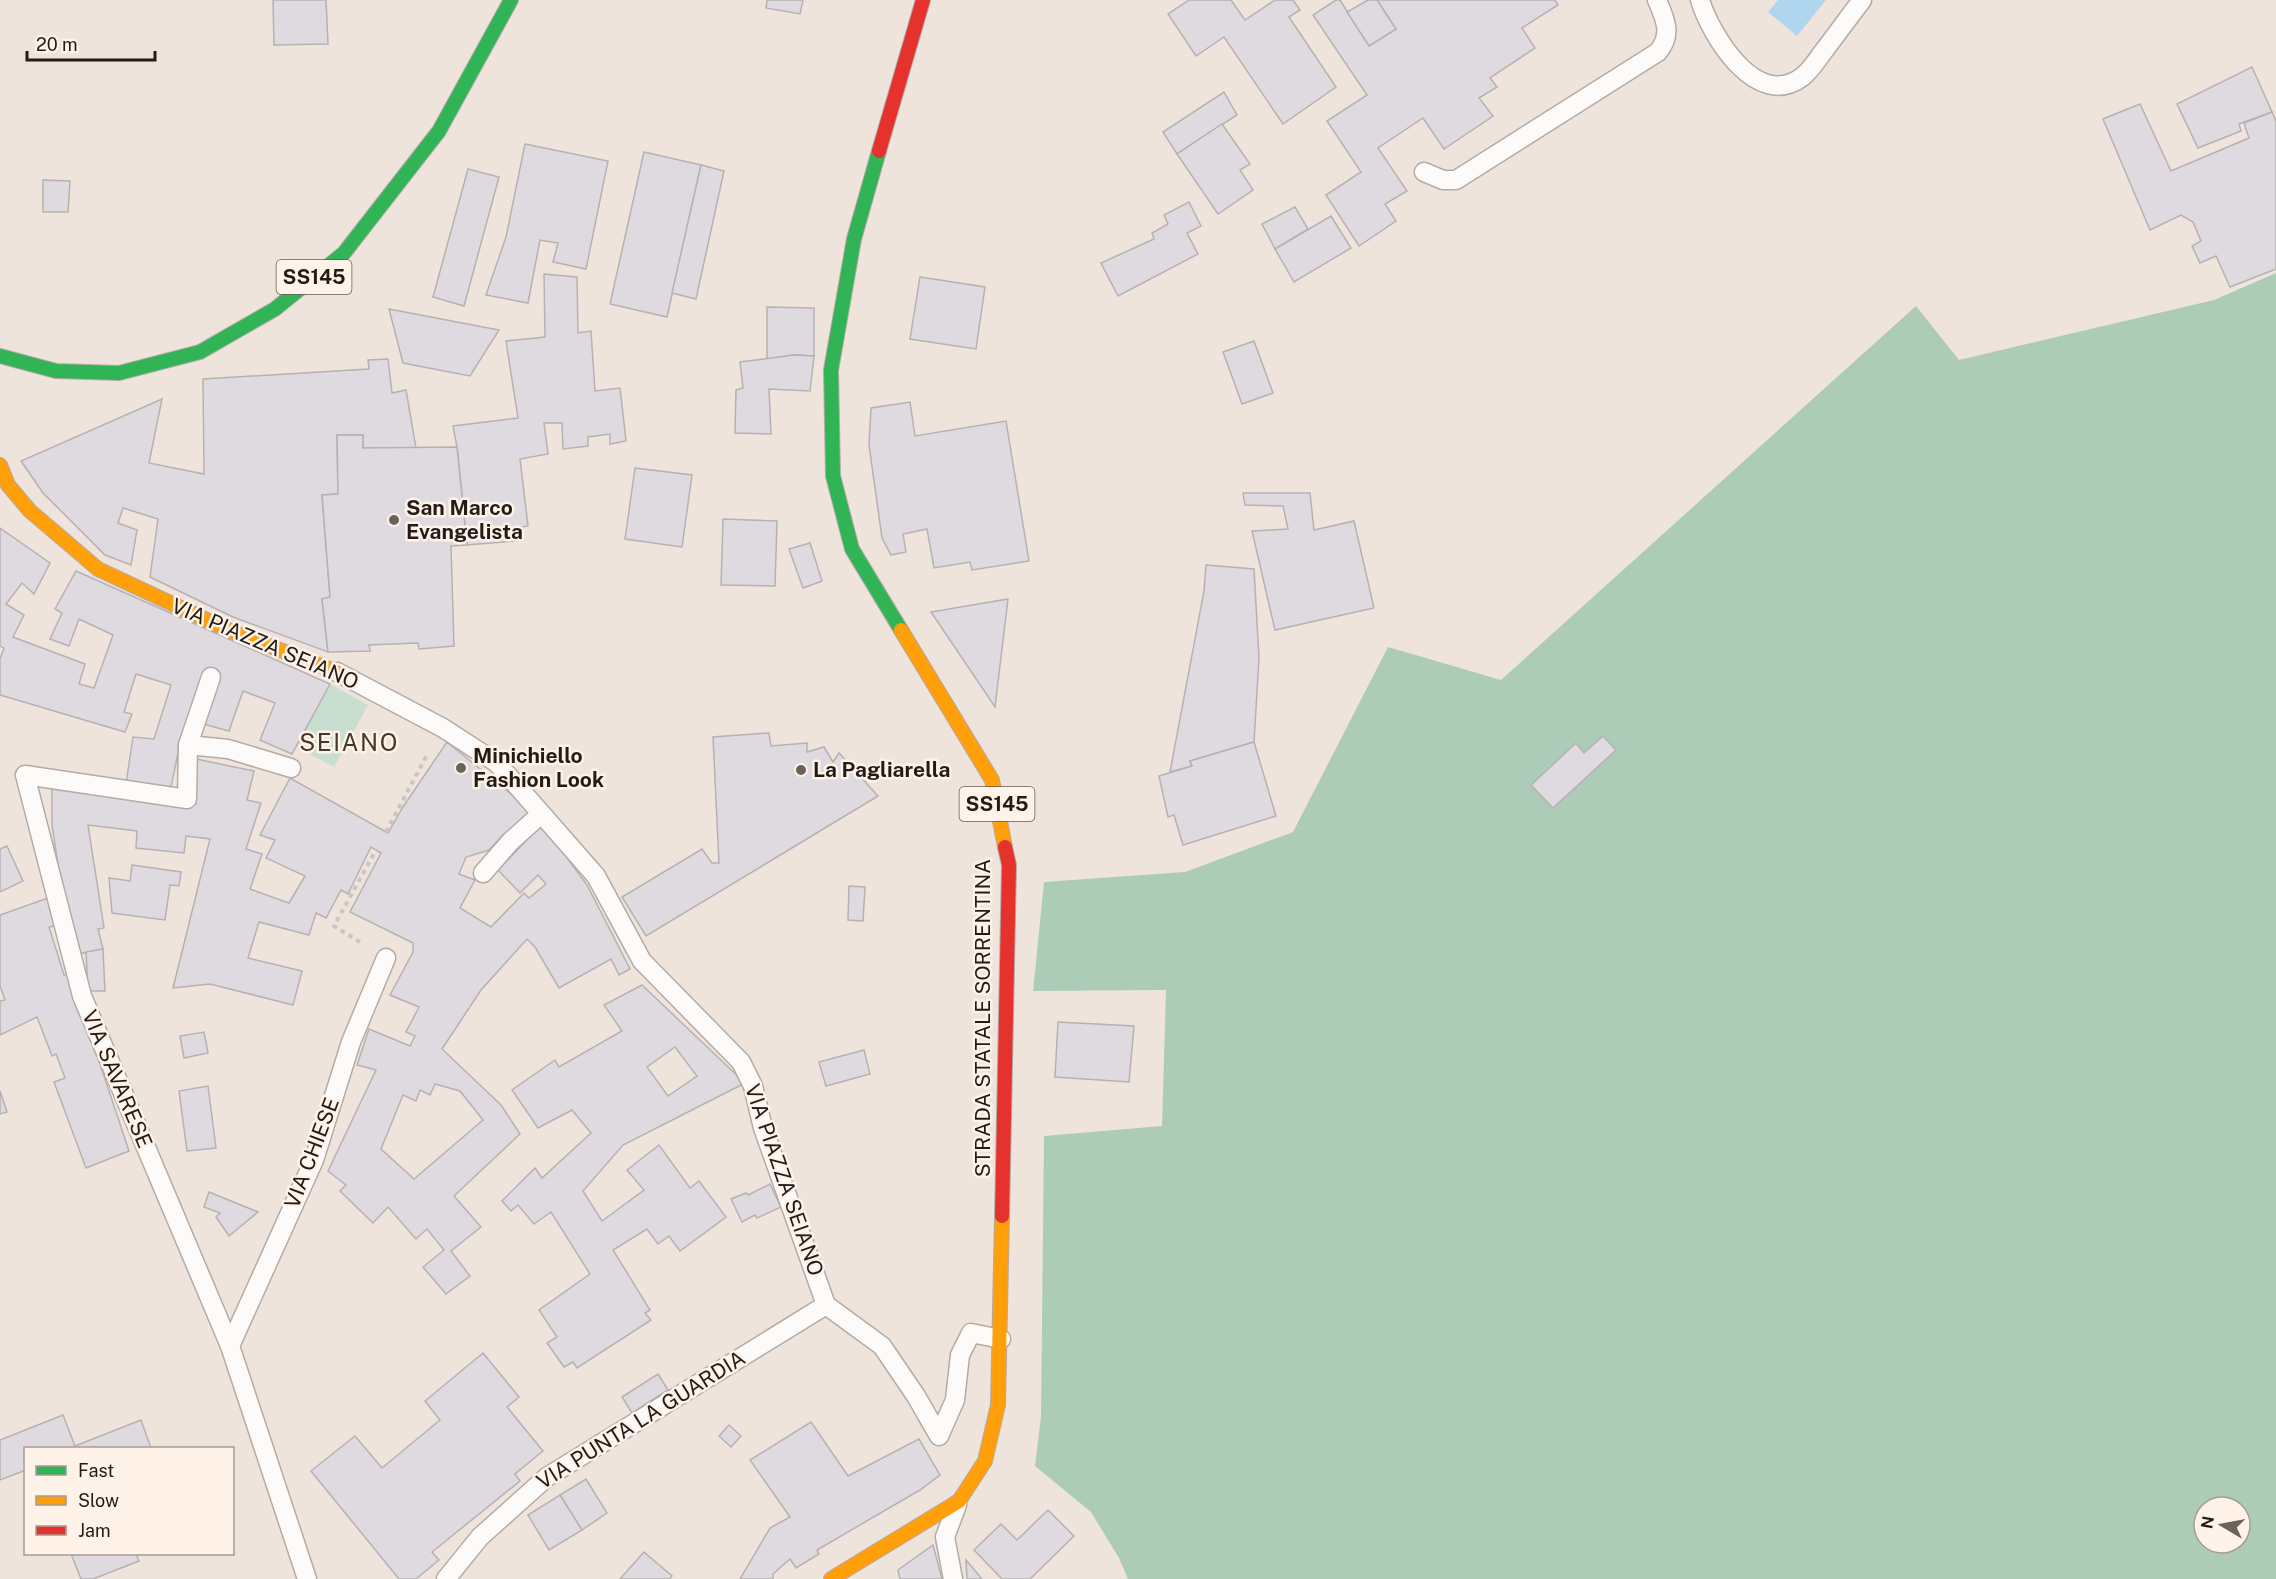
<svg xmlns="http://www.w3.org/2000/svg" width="2276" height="1579" viewBox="0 0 2276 1579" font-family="'Public Sans',sans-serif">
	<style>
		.green { fill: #c8dece }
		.forest { fill: #acccb8; fill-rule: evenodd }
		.water { fill: #afd5ef }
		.building { fill: #dfdae0; stroke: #b6b1b2; stroke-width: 1.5; fill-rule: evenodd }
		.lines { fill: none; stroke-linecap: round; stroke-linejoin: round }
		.lane-casing { stroke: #b4aba5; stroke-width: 21 }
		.fast-casing { stroke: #b4aba5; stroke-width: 16 }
		.slow-casing { stroke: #b4aba5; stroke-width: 16 }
		.jam-casing { stroke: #b4aba5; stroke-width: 16 }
		.path { stroke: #c9c6c3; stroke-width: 4; stroke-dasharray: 4.5 4.5; stroke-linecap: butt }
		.lane { stroke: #fdfbfa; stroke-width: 18 }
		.fast { stroke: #30b455; stroke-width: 14 }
		.slow { stroke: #ff9f0a; stroke-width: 14 }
		.jam { stroke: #e5322d; stroke-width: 14 }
		.poi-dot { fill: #6a625b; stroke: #fef2e9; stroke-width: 2 }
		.labels { text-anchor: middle; stroke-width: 5; stroke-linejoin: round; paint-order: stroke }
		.shield { fill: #fef2e9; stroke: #655c55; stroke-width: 1.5 }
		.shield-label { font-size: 20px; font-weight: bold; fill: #231c16 }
		.poi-label { font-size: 21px; font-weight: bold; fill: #231c16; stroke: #fef2e9; text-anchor: start }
		.street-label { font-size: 21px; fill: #231c16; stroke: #fef2e9 }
		.quarter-label { font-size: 24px; letter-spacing: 1.5px; fill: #47372b; stroke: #fef2e9 }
	</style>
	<rect width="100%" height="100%" fill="#efe4dc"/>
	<!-- green -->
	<polygon class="green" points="330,684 368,705 334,767 296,747"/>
	<!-- forest -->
	<path class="forest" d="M 2276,273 L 2276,1579 L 1128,1579 L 1119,1558 L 1091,1512 L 1035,1466 L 1041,1417 L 1044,1136 L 1162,1126 L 1166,990 L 1033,991 L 1044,882 L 1185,872 L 1293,832 L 1388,647 L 1501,680 L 1916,306 L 1959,360 L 2214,300 ZM 2204,1507 L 2240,1507 L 2240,1543 L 2204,1543 Z"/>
	<!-- water -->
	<polygon class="water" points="1778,0 1826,0 1797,36 1768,12"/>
	<!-- building -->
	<g class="building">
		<polygon points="273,0 326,0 328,44 274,45"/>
		<polygon points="767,0 803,0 800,14 766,8"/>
		<polygon points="1189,0 1231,0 1245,20 1275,0 1293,0 1300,10 1289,17 1336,87 1283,124 1224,37 1196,56 1168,14"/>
		<polygon points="1336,0 1340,0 1369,46 1396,29 1377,0 1555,0 1558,5 1522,28 1535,48 1490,78 1497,87 1479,98 1493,116 1444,149 1423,118 1378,148 1407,191 1385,204 1396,221 1359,246 1326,195 1361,172 1327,121 1367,95 1313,15"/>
		<polygon points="1368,0 1377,0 1396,29 1369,46 1347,12"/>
		<polygon points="2252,67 2272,112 2239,124 2241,131 2198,148 2177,104"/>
		<polygon points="1224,92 1237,115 1177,154 1163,132"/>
		<polygon points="2140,104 2171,171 2249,138 2244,123 2272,112 2276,121 2276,269 2230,287 2216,256 2200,263 2192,246 2201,241 2193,222 2181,215 2150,230 2103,119"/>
		<polygon points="1222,124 1250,164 1240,170 1253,190 1218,214 1177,154"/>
		<polygon points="525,144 608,161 586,269 553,262 558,243 540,240 528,303 486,295 506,237"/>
		<polygon points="644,152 701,165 667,317 610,304"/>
		<polygon points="701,165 724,171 696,299 672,293"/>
		<polygon points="468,169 499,177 464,306 433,297"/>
		<polygon points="43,180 70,181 68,212 43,212"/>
		<polygon points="1189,202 1201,226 1187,233 1198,254 1118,296 1101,263 1154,239 1152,233 1168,224 1164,215"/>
		<polygon points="1295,207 1308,229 1275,249 1262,224"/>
		<polygon points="1331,216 1351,248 1294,282 1275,249"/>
		<polygon points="544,274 577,277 578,333 591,331 595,391 620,388 626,441 610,444 610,434 588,437 588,446 563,449 562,423 544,423 548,454 520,459 528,526 516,528 515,541 467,545 457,447 453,426 518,418 506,341 545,337"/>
		<polygon points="920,277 985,287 976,349 910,339"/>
		<polygon points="767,307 814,308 814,356 794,355 767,359"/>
		<polygon points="389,309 499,330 470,376 403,363"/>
		<polygon points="1254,341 1273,393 1242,404 1223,352"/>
		<polygon points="794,355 814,356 810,391 769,389 771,434 735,433 736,390 743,388 740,362"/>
		<polygon points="388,359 392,393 406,390 416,448 363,448 363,435 337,435 338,494 322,495 330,597 322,599 328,652 233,617 150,577 158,519 123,508 118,523 137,530 131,565 105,555 43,493 21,461 162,399 149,463 204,474 203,379 369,369 368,360"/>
		<polygon points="910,402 915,436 1006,421 1029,561 972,570 970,562 934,568 927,529 903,534 906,552 891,555 882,538 869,445 871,408"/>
		<polygon points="337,435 363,435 363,448 457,447 467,545 451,546 454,646 419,649 418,643 369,645 370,651 328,652 322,599 330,597 322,495 338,494"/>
		<polygon points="635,468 692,475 682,547 625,539"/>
		<polygon points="1243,493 1310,493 1314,530 1354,521 1374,608 1275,630 1252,531 1288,529 1283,506 1245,505"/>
		<polygon points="723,519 777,521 775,586 721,585"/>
		<polygon points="0,528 50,563 34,594 22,583 6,604 24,615 13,637 85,664 79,684 94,688 113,635 79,619 69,646 50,639 62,613 55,609 76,571 330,684 292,754 260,740 275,703 243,691 229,731 200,723 180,743 170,792 126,784 133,737 154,739 171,685 136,674 124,712 132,714 125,732 0,695 0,659 4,648 0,646"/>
		<polygon points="810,543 822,581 803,588 789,549"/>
		<polygon points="1206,565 1254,569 1259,658 1254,742 1190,761 1192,766 1170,772 1204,591"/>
		<polygon points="1008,599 995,707 931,612"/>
		<polygon points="769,733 771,746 807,743 807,752 824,747 833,762 839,753 878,796 646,936 622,897 702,849 712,863 719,863 713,737"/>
		<polygon points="1603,736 1616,750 1553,808 1531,785 1576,743 1584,753"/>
		<path d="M 447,742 L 532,811 L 507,838 L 503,835 L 489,850 L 466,857 L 459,874 L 475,880 L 460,908 L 491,927 L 524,893 L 529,898 L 546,884 L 538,875 L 520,893 L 498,870 L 542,824 L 587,885 L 630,969 L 619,975 L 611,959 L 559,988 L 535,947 L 527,939 L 481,990 L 442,1049 L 501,1105 L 520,1134 L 454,1196 L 481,1227 L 451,1251 L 470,1276 L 446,1294 L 423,1267 L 444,1250 L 427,1229 L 416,1239 L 388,1207 L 373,1223 L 340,1191 L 346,1185 L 328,1171 L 376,1070 L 357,1065 L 369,1029 L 410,1046 L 415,1036 L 406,1032 L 419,1007 L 390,995 L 413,952 L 413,943 L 350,912 L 381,853 L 371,847 L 348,894 L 341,890 L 326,918 L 316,913 L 309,935 L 259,922 L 248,958 L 302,971 L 293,1005 L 210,984 L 173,988 L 210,839 L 186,836 L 184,853 L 136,848 L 137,831 L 88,825 L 104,928 L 98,929 L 103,949 L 79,954 L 60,877 L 52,825 L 52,789 L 196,804 L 196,759 L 254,771 L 247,800 L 261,803 L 246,849 L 262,854 L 250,889 L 289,903 L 305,876 L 266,858 L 275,840 L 260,835 L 290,778 L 388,833 L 403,807 ZM 435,1084 L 460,1091 L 483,1120 L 414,1179 L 381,1149 L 403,1095 L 416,1101 L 420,1090 L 430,1095 Z"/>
		<polygon points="1254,742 1276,816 1183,845 1174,815 1168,817 1159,776 1192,766 1190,761"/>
		<polygon points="7,846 23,881 0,892 0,849"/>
		<polygon points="132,865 181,872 179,886 170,885 165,920 112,913 109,878 130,881"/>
		<polygon points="849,886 865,887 863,921 848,920"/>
		<polygon points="48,898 55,926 49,927 64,975 70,974 129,1151 86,1168 54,1082 65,1078 56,1054 52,1056 37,1017 0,1035 0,1001 5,1000 0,986 0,915"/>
		<polygon points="103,949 105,991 88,991 86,952"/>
		<path d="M 642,985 L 745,1083 L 623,1145 L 583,1191 L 602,1221 L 644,1190 L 627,1170 L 659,1145 L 690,1188 L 699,1181 L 726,1217 L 680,1251 L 669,1236 L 658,1244 L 647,1229 L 613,1250 L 650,1310 L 645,1313 L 651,1320 L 577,1368 L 573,1362 L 564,1367 L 547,1343 L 557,1337 L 539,1310 L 590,1274 L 551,1212 L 534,1224 L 518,1205 L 511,1211 L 502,1201 L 535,1168 L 542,1178 L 591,1133 L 572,1110 L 538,1128 L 512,1090 L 555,1060 L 559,1067 L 622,1031 L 604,1005 ZM 675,1047 L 697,1076 L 668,1096 L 647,1067 Z"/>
		<polygon points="1058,1022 1134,1026 1129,1082 1055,1077"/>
		<polygon points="204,1032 208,1053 184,1058 180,1036"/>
		<polygon points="864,1050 870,1074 826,1086 819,1062"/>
		<polygon points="208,1086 216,1148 187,1151 179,1091"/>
		<polygon points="0,1091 7,1112 0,1114"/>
		<polygon points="770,1184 781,1207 757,1218 755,1215 742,1222 731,1199 746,1193 748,1195"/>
		<polygon points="209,1192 258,1212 229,1236 216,1217 220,1213 204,1207"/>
		<polygon points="483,1353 519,1397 507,1407 543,1451 515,1474 520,1481 432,1552 439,1560 416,1579 399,1579 311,1471 355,1436 382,1468 440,1420 425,1401"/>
		<polygon points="658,1374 668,1390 632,1413 622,1397"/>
		<polygon points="63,1415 75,1446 141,1420 151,1448 26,1448 26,1470 0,1480 0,1440"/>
		<polygon points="811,1422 848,1476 919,1439 940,1475 920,1490 817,1550 819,1554 796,1568 790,1559 773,1574 773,1579 740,1579 770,1528 790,1517 750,1460"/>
		<polygon points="729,1425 741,1436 731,1447 719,1436"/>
		<polygon points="586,1479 607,1513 582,1530 560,1495"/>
		<polygon points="560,1495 582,1530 549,1550 528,1515"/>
		<polygon points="1048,1510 1074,1536 1030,1579 1002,1579 974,1550 1001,1524 1017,1540"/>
		<polygon points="933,1545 942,1579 900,1579 898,1570"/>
		<polygon points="644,1552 672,1576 670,1579 620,1579"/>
		<polygon points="71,1554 136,1554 139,1561 93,1579 81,1579"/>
		<polygon points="966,1560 982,1579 967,1579"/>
	</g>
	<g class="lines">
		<!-- lane casing -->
		<g class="lane-casing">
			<g id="lane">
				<path d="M 1700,0 C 1711,36 1757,111 1802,77 C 1810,71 1817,60 1823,52 C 1836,35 1849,17 1862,0"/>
				<path d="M 1424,172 L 1443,180 L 1456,180 L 1658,52 C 1673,34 1665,19 1657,0"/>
				<polyline points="337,672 443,728 497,763 596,876 642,961 741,1062 753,1086 763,1128 826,1305 882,1346 916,1396 939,1436 955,1400 960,1355 971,1333 1001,1339"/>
				<polyline points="188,745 211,677"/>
				<polyline points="291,768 228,749 188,745 187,799 25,775 82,996 230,1346 307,1579"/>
				<polyline points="483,873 511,841 541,814"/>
				<polyline points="230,1346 314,1160 351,1042 386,958"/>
				<polyline points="446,1579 480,1537 547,1477 826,1305"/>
				<polyline points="953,1579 945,1537 957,1505"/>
			</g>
		</g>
		<!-- fast casing -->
		<g class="fast-casing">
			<g id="fast">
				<polyline points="879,151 854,239 831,370 833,476 852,549 901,630"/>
				<polyline points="0,356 56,371 119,373 200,352 275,309 344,253 439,131 511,0"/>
			</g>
		</g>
		<!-- slow casing -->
		<g class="slow-casing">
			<g id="slow">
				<polyline points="0,465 8,485 30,511 98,569 228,630 337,672"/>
				<polyline points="901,630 992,780 1005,847"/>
				<polyline points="831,1579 959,1501 985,1461 998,1405 1002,1216"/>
			</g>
		</g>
		<!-- jam casing -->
		<g class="jam-casing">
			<g id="jam">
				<polyline points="879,151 923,0"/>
				<polyline points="1002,1216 1009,865 1005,847"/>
			</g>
		</g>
		<!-- path -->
		<g class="path">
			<polyline points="386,832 428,753"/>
			<polyline points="360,942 334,926 376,850"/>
		</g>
		<!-- lane -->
		<use href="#lane" class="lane"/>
		<!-- fast -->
		<use href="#fast" class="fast"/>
		<!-- slow -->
		<use href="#slow" class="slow"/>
		<!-- jam -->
		<use href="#jam" class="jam"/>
	</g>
	<!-- markers -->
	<g class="poi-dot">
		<circle cx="394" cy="520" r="6"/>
		<circle cx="461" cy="768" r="6"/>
		<circle cx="801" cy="770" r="6"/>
	</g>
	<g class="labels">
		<!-- shield labels -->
		<g class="shield">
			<rect x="276.5" y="260" width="75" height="34" rx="4.5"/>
			<rect x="959.5" y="787" width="75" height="34" rx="4.5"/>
		</g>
		<g class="shield-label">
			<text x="314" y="284">SS145</text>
			<text x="997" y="811">SS145</text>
		</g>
		<!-- poi labels -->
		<g class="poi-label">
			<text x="406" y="515">San Marco<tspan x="406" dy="24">Evangelista</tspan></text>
			<text x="473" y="763">Minichiello<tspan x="473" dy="24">Fashion Look</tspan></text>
			<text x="813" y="777">La Pagliarella</text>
		</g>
		<!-- street labels -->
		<g class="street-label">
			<text transform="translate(265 644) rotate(23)" y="7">VIA PIAZZA SEIANO</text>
			<text transform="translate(983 1018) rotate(-90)" y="7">STRADA STATALE SORRENTINA</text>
			<text transform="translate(117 1079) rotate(67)" y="7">VIA SAVARESE</text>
			<text transform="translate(312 1153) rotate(-69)" y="7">VIA CHIESE</text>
			<text transform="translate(784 1180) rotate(71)" y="7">VIA PIAZZA SEIANO</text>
			<text transform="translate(641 1420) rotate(-32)" y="7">VIA PUNTA LA GUARDIA</text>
		</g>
		<!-- quarter labels -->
		<g class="quarter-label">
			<text x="349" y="751">SEIANO</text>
		</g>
	</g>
	<!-- legend -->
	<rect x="24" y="1447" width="210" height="108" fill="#fef2e9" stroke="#a69c95" stroke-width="1.5"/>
	<rect x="36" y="1466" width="30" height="9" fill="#30b455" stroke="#a69c95" stroke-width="1.5"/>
	<text x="78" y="1477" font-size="18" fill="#231c16">Fast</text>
	<rect x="36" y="1496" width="30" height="9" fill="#ff9f0a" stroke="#a69c95" stroke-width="1.5"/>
	<text x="78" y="1507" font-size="18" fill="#231c16">Slow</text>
	<rect x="36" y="1526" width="30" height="9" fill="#e5322d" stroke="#a69c95" stroke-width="1.5"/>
	<text x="78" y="1537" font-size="18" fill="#231c16">Jam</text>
	<!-- north arrow -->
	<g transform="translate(2222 1525) rotate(280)"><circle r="28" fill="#fef2e9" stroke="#a69c95" stroke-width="1.5"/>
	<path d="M0-4.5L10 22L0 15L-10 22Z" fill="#6a625b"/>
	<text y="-9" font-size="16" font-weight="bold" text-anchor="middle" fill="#231c16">N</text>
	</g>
	<!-- scale -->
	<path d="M27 51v9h128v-9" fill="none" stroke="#231c16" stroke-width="3"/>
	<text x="36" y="51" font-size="18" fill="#231c16" stroke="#fef2e9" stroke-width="4.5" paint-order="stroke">20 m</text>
</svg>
